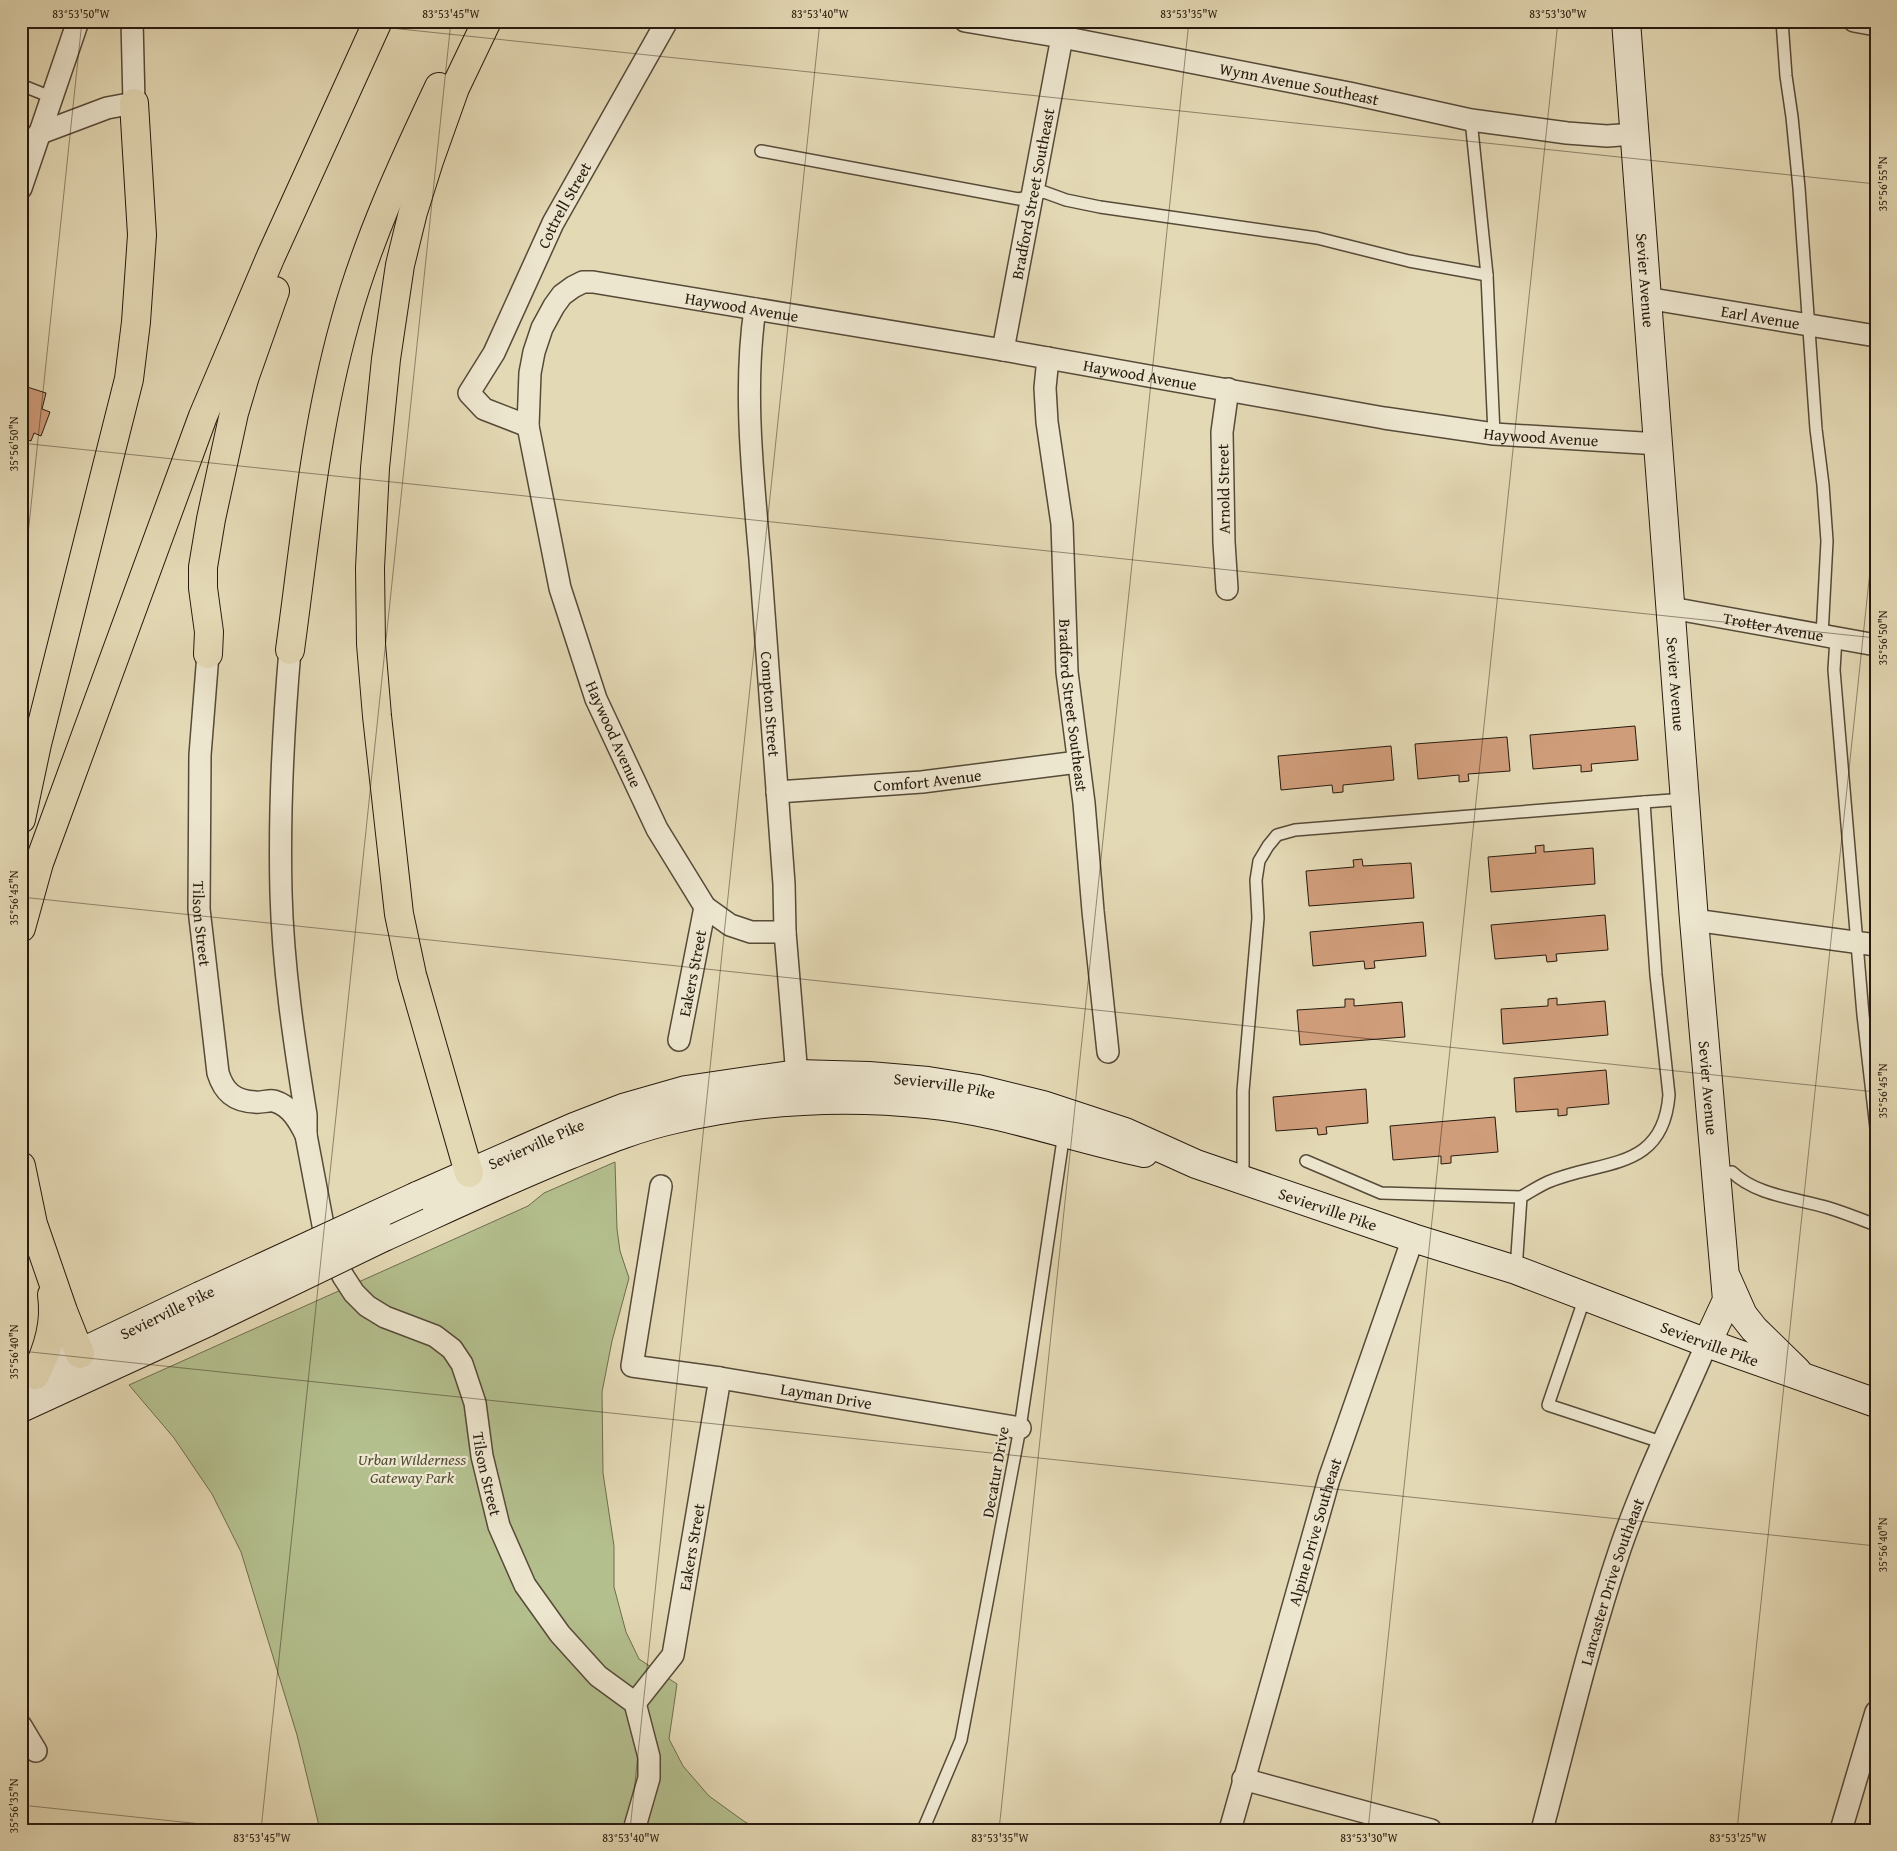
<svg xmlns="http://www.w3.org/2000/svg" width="1897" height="1851" viewBox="0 0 1897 1851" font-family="'Gentium Book Plus',serif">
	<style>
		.green { fill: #b4bf8e; stroke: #6e6c4e }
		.building { fill: #d09d7a; stroke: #271a0e }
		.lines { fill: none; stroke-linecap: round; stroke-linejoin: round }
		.lane-casing { stroke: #564a38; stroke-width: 14 }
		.street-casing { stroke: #564a38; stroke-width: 24 }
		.secondary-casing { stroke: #271a0e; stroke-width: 30 }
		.highway-casing { stroke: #271a0e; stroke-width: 30 }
		.lane { stroke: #ede6cf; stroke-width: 11 }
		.street { stroke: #ede6cf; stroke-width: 21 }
		.secondary { stroke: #ede6cf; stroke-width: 28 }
		.highway { stroke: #e4d9b5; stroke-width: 28 }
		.secondary-bridge-casing { stroke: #271a0e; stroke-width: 30; stroke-linecap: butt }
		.secondary-bridge { stroke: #ede6cf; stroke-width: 28 }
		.ticks { fill: none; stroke: #271a0e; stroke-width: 1; stroke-opacity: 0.45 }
		.labels { text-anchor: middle; stroke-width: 4.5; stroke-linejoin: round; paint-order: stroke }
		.street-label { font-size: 16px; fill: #271a0e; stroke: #ede6cf }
		.park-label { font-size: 16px; font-style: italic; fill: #514c34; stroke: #ede6cf }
		.neatline { fill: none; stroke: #271a0e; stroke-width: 2 }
		.ticks-label { font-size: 12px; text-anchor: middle; fill: #271a0e }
	</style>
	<rect width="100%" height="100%" fill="#e4d9b5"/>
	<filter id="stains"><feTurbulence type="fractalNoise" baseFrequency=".004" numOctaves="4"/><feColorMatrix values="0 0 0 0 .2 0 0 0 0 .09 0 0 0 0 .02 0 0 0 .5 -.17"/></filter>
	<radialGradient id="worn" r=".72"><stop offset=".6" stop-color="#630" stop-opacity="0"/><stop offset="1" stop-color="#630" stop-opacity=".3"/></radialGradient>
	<!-- green -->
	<polygon class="green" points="615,1162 617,1229 620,1251 629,1278 612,1341 602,1392 603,1473 614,1546 614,1587 626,1632 639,1659 677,1684 669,1739 683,1766 709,1796 745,1822 762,1830 320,1830 297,1735 241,1552 212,1494 174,1438 129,1385 528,1206 544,1193"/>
	<!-- building -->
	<g class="building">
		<polygon points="21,385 46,393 42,409 50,412 41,436 34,433 31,441 21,438"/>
		<polygon points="1635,726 1638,760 1591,764 1592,771 1581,772 1581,765 1533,769 1530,735"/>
		<polygon points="1507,737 1510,771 1468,774 1469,781 1459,782 1459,775 1418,779 1415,744"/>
		<polygon points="1391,746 1394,780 1343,785 1343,792 1333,793 1332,785 1281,790 1278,756"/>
		<polygon points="1544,845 1544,852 1593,848 1595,884 1491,892 1488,857 1536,853 1535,846"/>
		<polygon points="1362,859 1363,866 1411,863 1414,898 1309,906 1306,871 1354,867 1353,860"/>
		<polygon points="1605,915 1608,950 1556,954 1557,961 1547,962 1546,955 1495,959 1491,925"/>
		<polygon points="1423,922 1426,956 1374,961 1375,968 1365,969 1364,961 1313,966 1310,932"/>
		<polygon points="1557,998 1557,1005 1605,1001 1608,1035 1503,1044 1501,1009 1548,1006 1548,999"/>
		<polygon points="1345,999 1354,999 1354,1006 1402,1002 1405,1037 1300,1045 1297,1010 1345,1007"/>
		<polygon points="1606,1070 1609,1104 1567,1108 1567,1115 1558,1116 1558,1109 1516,1112 1514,1078"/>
		<polygon points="1366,1089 1368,1123 1326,1127 1327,1134 1318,1135 1317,1128 1276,1131 1273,1097"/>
		<polygon points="1495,1117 1498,1152 1451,1156 1451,1163 1441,1164 1441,1156 1393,1160 1390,1126"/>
	</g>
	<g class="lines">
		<!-- lane casing -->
		<g class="lane-casing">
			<g id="lane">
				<polyline points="1782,21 1786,76 1792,117 1799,188 1816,429 1823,485 1827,541 1822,636"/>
				<polyline points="21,85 51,97"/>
				<polyline points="1471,120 1487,275 1494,434"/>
				<polyline points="761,151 1019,199 1044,192 1066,200 1100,207 1317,238 1409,261 1487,275"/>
				<polyline points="1836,638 1834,670 1863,1015 1876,1128"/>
				<polyline points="1644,802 1685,799"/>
				<polyline points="1306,1161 1381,1193 1521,1197"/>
				<path d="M 1717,1173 L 1732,1172 C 1757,1196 1796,1198 1829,1208 C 1845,1213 1860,1219 1876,1225"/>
				<path d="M 1243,1179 L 1243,1091 L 1258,918 L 1256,880 L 1259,861 L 1268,846 L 1277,835 L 1295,830 L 1644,802 L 1656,975 L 1669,1095 C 1663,1172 1602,1159 1548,1182 C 1539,1186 1530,1192 1521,1197 L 1516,1270"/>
				<polyline points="1585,1297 1548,1405 1664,1443"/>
				<polyline points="923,1830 961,1740 1020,1428 1064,1133"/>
			</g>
		</g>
		<!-- street casing -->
		<g class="street-casing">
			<g id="street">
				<path id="s1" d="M 965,21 L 1062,37 L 1349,93 L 1471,120 L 1567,133 L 1607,136 L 1634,134"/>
				<polyline points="1854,21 1876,25"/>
				<polyline points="38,134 107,108 134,103 132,21"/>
				<polyline points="21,188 78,21"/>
				<path id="s2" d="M 1646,298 L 1876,336"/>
				<path id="s3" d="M 755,309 C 743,389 753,478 760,559 C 768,667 776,776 784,884 L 785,932 L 798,1088"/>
				<path id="s4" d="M 1003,350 L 1062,37"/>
				<path id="s5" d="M 1048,358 L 1045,388 L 1047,422 L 1062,524 L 1067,672 L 1084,803 L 1093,911 L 1108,1052"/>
				<path id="s6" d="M 528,426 L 484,409 L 469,393 L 494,353 L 553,223 L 667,21"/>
				<polyline points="1227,589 1224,542 1222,432 1228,389"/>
				<path id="s7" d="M 1671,608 L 1876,645"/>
				<path id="s8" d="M 290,650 C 283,731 279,811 281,893 C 283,967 294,1041 306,1115 L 306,1135 L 323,1225 L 332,1253 L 343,1276 L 354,1293 L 367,1306 L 385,1317 L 435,1336 L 452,1349 L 462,1364 L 475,1403 L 482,1456 L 499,1526 L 525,1585 L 560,1634 L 598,1676 L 635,1703 L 649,1757 L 649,1778 L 634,1830"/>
				<path id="s9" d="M 208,654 L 200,755 L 199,909 L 218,1073 C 224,1092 234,1101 255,1102 C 261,1103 268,1100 274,1101 C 291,1106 299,1121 306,1135"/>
				<path id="s10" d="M 777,792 L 922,782 L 1078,762"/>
				<polyline points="1694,920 1876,945"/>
				<path id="s11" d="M 785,932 L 751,932 L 730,925 L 705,907 L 657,829 L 596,699 L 560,588 L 528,426 L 530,373 L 534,352 L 542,328 L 554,306 L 562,295 L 573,287 L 583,282 L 593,282 L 1003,350 L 1384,418 L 1494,434 L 1659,444"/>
				<path id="s12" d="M 679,1040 L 705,907"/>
				<path id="s13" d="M 661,1186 L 632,1366 L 720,1378 L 1020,1428"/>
				<path id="s14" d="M 635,1703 L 673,1655 L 720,1378"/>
				<polyline points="21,1726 36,1751"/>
				<polyline points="1243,1779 1431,1830"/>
				<path id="s15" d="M 1230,1830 L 1329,1479 L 1413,1238"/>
				<path id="s16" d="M 1542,1830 C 1567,1736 1589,1641 1620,1549 C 1644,1479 1678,1411 1707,1343"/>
				<polyline points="1841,1830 1876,1712"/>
			</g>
		</g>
		<!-- secondary casing -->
		<g class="secondary-casing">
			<g id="secondary">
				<path id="s17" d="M 1626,21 L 1694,920 L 1727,1300 L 1707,1343"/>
				<path id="s18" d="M 417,1196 L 574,1127 L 623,1108 L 686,1090 L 797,1074 L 869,1076 L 928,1081 L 978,1089 L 1043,1105 L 1125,1132 L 1196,1164 L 1413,1238 L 1516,1270 L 1707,1343 L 1876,1403"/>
				<path d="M 384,1237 C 446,1209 507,1180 569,1155 C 602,1142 636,1128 671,1120 C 755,1100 841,1095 927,1104 C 1001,1111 1071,1138 1144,1153"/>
				<polyline points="1727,1279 1743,1315 1754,1329 1797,1371"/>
				<polyline points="21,1381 200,1296"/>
				<polyline points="21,1408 208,1322"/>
			</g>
		</g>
		<!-- highway casing -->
		<g class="highway-casing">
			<g id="highway">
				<path d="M 290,650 C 305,540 315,429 345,322 C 367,241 403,163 439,87"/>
				<polyline points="208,654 209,632 203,588 203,567 211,519 234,413 245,376 275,291"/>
				<polyline points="21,819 37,744 129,379 136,322 142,235 134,103"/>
				<polyline points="21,928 39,863 203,416 271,256 378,21"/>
				<polyline points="21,1166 33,1224 63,1311 80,1354"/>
				<polyline points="469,1173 412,975 399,914 377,716 371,644 370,568 375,468 386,359 400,265 413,212 429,161 455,88 487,21"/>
				<path d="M 35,1375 C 48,1350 56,1322 52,1295"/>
			</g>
		</g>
		<!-- lane -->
		<use href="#lane" class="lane"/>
		<!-- street -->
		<use href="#street" class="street"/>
		<!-- secondary -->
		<use href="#secondary" class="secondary"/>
		<!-- highway -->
		<use href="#highway" class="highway"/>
		<!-- secondary-bridge casing -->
		<g class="secondary-bridge-casing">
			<g id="secondary-bridge">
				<polyline points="200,1296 417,1196"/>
				<polyline points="208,1322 384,1237"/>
			</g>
		</g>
		<!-- secondary-bridge -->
		<use href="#secondary-bridge" class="secondary-bridge"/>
	</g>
	<!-- ticks -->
	<path class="ticks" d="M 324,21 L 1876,184M 21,443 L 1876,638M 21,601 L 82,21M 21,897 L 1876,1092M 21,1351 L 1876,1546M 21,1805 L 258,1830M 261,1830 L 451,21M 630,1830 L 820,21M 999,1830 L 1189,21M 1368,1830 L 1558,21M 1737,1830 L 1876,514"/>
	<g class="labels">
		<!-- street labels -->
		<g class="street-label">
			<text dy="6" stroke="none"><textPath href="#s1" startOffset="340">Wynn Avenue Southeast</textPath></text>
			<text dy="6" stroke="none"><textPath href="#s4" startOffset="159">Bradford Street Southeast</textPath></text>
			<text dy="6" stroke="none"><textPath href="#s6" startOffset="280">Cottrell Street</textPath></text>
			<text dy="6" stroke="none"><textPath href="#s17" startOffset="260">Sevier Avenue</textPath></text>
			<text dy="6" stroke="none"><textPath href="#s11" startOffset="928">Haywood Avenue</textPath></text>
			<text dy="6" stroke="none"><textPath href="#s2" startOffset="116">Earl Avenue</textPath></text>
			<text dy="6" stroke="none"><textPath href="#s11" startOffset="1332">Haywood Avenue</textPath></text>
			<text dy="6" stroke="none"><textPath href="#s11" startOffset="1738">Haywood Avenue</textPath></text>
			<text transform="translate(1223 489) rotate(-91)" y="6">Arnold Street</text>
			<text dy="6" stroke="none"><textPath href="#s7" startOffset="104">Trotter Avenue</textPath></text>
			<text dy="6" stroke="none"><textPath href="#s17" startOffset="665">Sevier Avenue</textPath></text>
			<text dy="6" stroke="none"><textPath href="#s3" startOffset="396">Compton Street</textPath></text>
			<text dy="6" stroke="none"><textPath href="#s5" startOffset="349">Bradford Street Southeast</textPath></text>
			<text transform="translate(614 734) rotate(66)" y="6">Haywood Avenue</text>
			<text dy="6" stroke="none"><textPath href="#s10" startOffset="151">Comfort Avenue</textPath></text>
			<text dy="6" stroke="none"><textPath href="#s9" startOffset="270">Tilson Street</textPath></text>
			<text dy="6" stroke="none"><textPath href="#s12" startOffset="68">Eakers Street</textPath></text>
			<text dy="6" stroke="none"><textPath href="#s18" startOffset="550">Sevierville Pike</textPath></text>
			<text dy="6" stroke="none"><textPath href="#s17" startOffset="1070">Sevier Avenue</textPath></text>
			<text dy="6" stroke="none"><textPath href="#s18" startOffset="130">Sevierville Pike</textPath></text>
			<text dy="6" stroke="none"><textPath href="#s18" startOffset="954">Sevierville Pike</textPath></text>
			<text transform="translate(167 1312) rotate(-26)" y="6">Sevierville Pike</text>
			<text dy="6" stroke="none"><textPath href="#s18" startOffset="1359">Sevierville Pike</textPath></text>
			<text dy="6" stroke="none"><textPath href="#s13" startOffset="379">Layman Drive</textPath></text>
			<text transform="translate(995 1472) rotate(-80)" y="6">Decatur Drive</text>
			<text dy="6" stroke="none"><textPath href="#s8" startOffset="899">Tilson Street</textPath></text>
			<text dy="6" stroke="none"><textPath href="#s15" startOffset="310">Alpine Drive Southeast</textPath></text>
			<text dy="6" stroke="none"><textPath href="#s14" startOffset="171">Eakers Street</textPath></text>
			<text dy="6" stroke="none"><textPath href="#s16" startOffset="258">Lancaster Drive Southeast</textPath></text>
		</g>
		<!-- park labels -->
		<g class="park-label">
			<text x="412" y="1465">Urban Wilderness<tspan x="412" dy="18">Gateway Park</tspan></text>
		</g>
	</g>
	<!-- margin -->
	<rect width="1897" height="1851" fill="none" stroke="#e4d9b5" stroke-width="55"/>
	<rect x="28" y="28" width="1842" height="1796" class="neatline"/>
	<g class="ticks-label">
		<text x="81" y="18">83°53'50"W</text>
		<text x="451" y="18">83°53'45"W</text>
		<text x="820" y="18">83°53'40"W</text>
		<text x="1189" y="18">83°53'35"W</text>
		<text x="1558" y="18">83°53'30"W</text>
		<text transform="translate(1883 184) rotate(-90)" y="4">35°56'55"N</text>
		<text transform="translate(14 444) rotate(-90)" y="4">35°56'50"N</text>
		<text transform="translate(1883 638) rotate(-90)" y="4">35°56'50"N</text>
		<text transform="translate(14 898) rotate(-90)" y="4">35°56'45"N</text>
		<text transform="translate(1883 1091) rotate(-90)" y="4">35°56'45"N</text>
		<text transform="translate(14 1352) rotate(-90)" y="4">35°56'40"N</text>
		<text transform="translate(1883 1545) rotate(-90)" y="4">35°56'40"N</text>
		<text transform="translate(14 1806) rotate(-90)" y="4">35°56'35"N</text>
		<text x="262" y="1842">83°53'45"W</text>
		<text x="631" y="1842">83°53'40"W</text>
		<text x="1000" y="1842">83°53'35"W</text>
		<text x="1369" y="1842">83°53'30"W</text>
		<text x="1738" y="1842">83°53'25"W</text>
	</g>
	<rect width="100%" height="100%" filter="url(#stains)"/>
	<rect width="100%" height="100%" fill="url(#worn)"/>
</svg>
